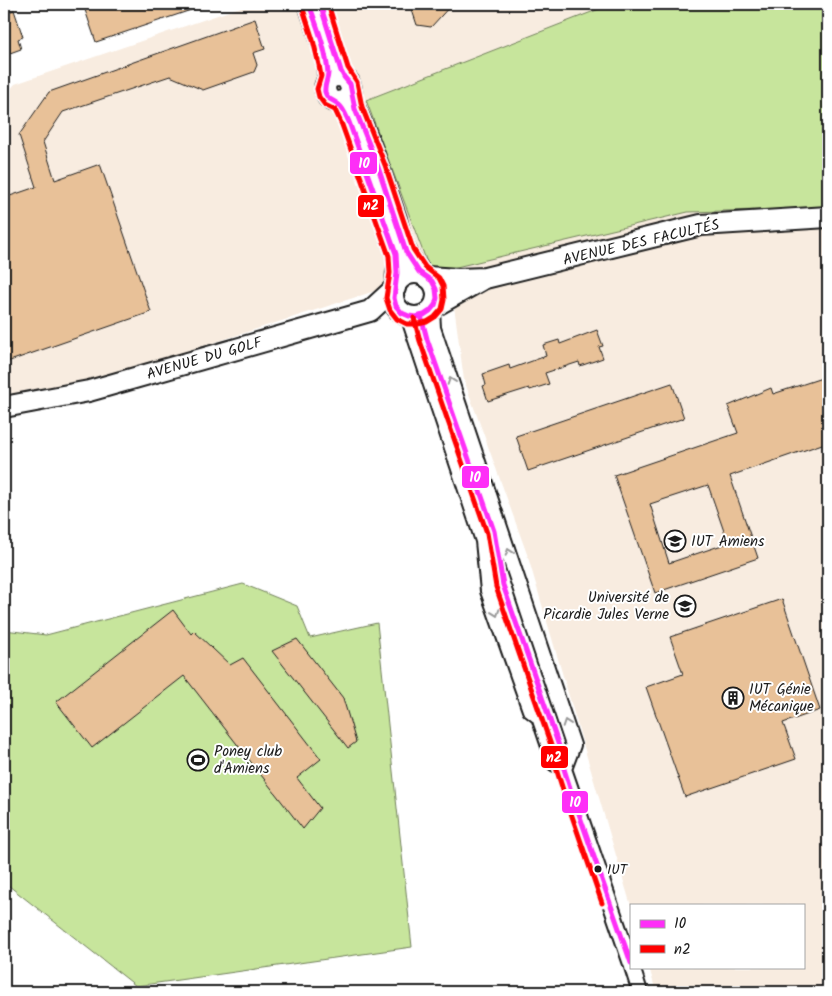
<svg xmlns="http://www.w3.org/2000/svg" width="832" height="996" viewBox="0 0 832 996" font-family="Kalam,sans-serif">
	<style>
		.built { fill: #f8ece0 }
		.green { fill: #c7e59c; stroke: #72805c }
		.building { fill: #e8c198; stroke: #1c1c1c; fill-rule: evenodd }
		.lines { fill: none; stroke-linecap: round; stroke-linejoin: round }
		.street-casing { stroke: #1c1c1c; stroke-width: 18 }
		.secondary-casing { stroke: #1c1c1c; stroke-width: 24 }
		.street { stroke: #fff; stroke-width: 14 }
		.secondary { stroke: #fff; stroke-width: 20 }
		.bus-1-casing { stroke: #fff; stroke-width: 9 }
		.bus-2-casing { stroke: #fff; stroke-width: 9 }
		.bus-1 { stroke: #fe2ef7; stroke-width: 5 }
		.bus-2 { stroke: #f00; stroke-width: 5 }
		.oneway { stroke: #999 }
		.bus-dot { fill: #1c1c1c; stroke: #fff; stroke-width: 2 }
		.labels { text-anchor: middle; stroke-width: 4; stroke-linejoin: round; paint-order: stroke }
		.bus-label { font-size: 14px; fill: #1c1c1c; stroke: #fff; text-anchor: start }
		.street-label { font-size: 15px; fill: #1c1c1c; stroke: #fff }
		.poi-label { font-size: 15px; fill: #1c1c1c; stroke: #fff; text-anchor: start }
		.line-badge { stroke: #fff; stroke-width: 2 }
		.badge-label { font-size: 14px; text-anchor: middle; font-weight: bold; fill: #fff }
	</style>
	<rect width="100%" height="100%" fill="#fff"/>
	<filter id="ink" filterUnits="userSpaceOnUse"><feTurbulence type="fractalNoise" baseFrequency=".02" numOctaves="2"/><feDisplacementMap in="SourceGraphic" scale="10" xChannelSelector="R" yChannelSelector="G"/><feConvolveMatrix kernelMatrix="1 2 1 2 8 2 1 2 1" color-interpolation-filters="sRGB"/></filter>
	<g filter="url(#ink)">
		<!-- built -->
		<polygon class="built" points="250,4 828,4 828,992 656,992 649,967 803,967 803,905 631,905 631,906 527,554 464,380 454,306 431,273 113,375 4,395 4,97 15,84"/>
		<!-- green -->
		<g class="green">
			<polygon points="612,4 828,4 828,208 688,212 431,273 366,100"/>
			<polygon points="243,584 297,606 310,638 377,623 412,947 136,986 4,882 4,630 46,635"/>
		</g>
		<!-- building -->
		<g class="building">
			<polygon points="83,4 203,4 203,6 96,42"/>
			<polygon points="410,4 452,4 431,27 417,25"/>
			<polygon points="4,10 9,12 14,10 23,37 18,39 21,49 10,53 4,34"/>
			<polygon points="255,19 265,49 253,53 257,65 254,72 203,90 170,76 63,112 43,142 55,180 100,164 151,312 4,363 4,198 36,187 19,135 49,92"/>
			<polygon points="597,330 603,346 599,347 603,358 580,366 579,362 545,373 549,384 530,390 529,388 488,401 483,386 486,385 483,374 509,365 510,369 546,356 543,345 559,340 560,344"/>
			<path d="M 828,376 L 828,442 L 730,476 L 758,558 L 655,593 L 614,475 L 738,433 L 728,406 L 771,388 L 773,394 ZM 708,485 L 728,543 L 669,563 L 650,504 Z"/>
			<polygon points="672,383 684,418 528,471 516,436"/>
			<polygon points="782,599 820,710 783,723 796,759 685,797 646,687 683,674 670,637"/>
			<polygon points="173,610 191,634 194,631 230,665 243,658 321,759 297,778 320,808 303,829 184,676 92,748 56,702"/>
			<polygon points="297,639 343,698 356,742 348,748 272,651"/>
		</g>
		<g class="lines">
			<!-- street casing -->
			<g class="street-casing">
				<g id="street">
					<polyline points="432,310 433,328 573,745 564,769 631,964"/>
					<polyline points="408,316 483,541 488,591 530,710 539,717 555,764 564,769"/>
					<polyline points="632,967 640,992"/>
				</g>
			</g>
			<!-- secondary casing -->
			<g class="secondary-casing">
				<g id="secondary">
					<path d="M 309,4 C 316,26 329,57 328,80"/>
					<path d="M 351,90 C 350,95 347,100 342,101 C 325,107 318,80 335,76 C 339,76 343,76 346,79 C 352,84 351,93 352,100 C 355,111 361,122 365,132 C 377,160 386,190 396,219 C 399,231 402,245 408,255 C 412,262 417,268 422,274"/>
					<polyline points="391,238 398,257 396,284"/>
					<circle cx="415" cy="295" r="22"/>
					<polyline points="427,277 458,279 485,278 701,225 828,217"/>
					<polyline points="435,306 481,280"/>
					<polyline points="4,407 89,391 370,311 395,288"/>
				</g>
			</g>
			<!-- street -->
			<use href="#street" class="street"/>
			<!-- secondary -->
			<use href="#secondary" class="secondary"/>
			<!-- bus-1 casing -->
			<g class="bus-1-casing">
				<g id="bus-1">
					<path d="M 309,4 C 317,26 326,49 328,73 C 328,79 324,85 325,92 C 327,100 334,100 339,105 C 344,109 346,116 349,122 L 396,254 L 397,273 L 394,298 L 396,306 L 402,313 L 409,316 L 416,317 L 424,315 L 430,311 L 435,305 L 437,298 L 436,289 L 432,281 L 419,272 L 406,252 L 378,167 L 355,109 L 350,84 L 344,77 L 341,71 L 320,4"/>
					<polyline points="421,316 427,339 494,531 503,585 560,749 564,769 570,788 631,963"/>
				</g>
			</g>
			<!-- bus-2 casing -->
			<g class="bus-2-casing">
				<g id="bus-2">
					<polyline points="302,6 313,40 319,65 321,76 317,89 319,97 325,105 335,110 342,125 389,256 390,273 386,298 390,310 397,319 407,324 418,324 427,322 435,317 442,309 444,300 443,286 439,278 425,267 413,249 385,165 362,107 357,82 348,68 328,4"/>
					<polyline points="414,318 420,341 487,533 496,587 553,751 557,771 563,790 602,903"/>
				</g>
			</g>
			<!-- bus-1 -->
			<use href="#bus-1" class="bus-1"/>
			<!-- bus-2 -->
			<use href="#bus-2" class="bus-2"/>
		</g>
		<!-- one-way arrows -->
		<defs><path id="oneway-chevron" d="M-2-3.5L2.5 0L-2 3.5" fill="none" stroke-width="1.6" stroke-linecap="round" stroke-linejoin="round" transform="scale(1.25)"/></defs>
		<g class="oneway">
			<use href="#oneway-chevron" transform="translate(451 381) rotate(-109)"/>
			<use href="#oneway-chevron" transform="translate(509 552) rotate(-109)"/>
			<use href="#oneway-chevron" transform="translate(496 613) rotate(71)"/>
			<use href="#oneway-chevron" transform="translate(566 723) rotate(-109)"/>
		</g>
	</g>
	<!-- icons -->
	<defs>
		<g id="university-ring" transform="scale(1.125)"><circle r="9.5" fill="#fff" stroke="#1c1c1c" stroke-width="1.5"/><path d="M0-5L7-2L0 1L-7-2ZM-4 1L0 2.5L4 1V4Q0 6-4 4Z" fill="#1c1c1c"/></g>
		<g id="building-ring" transform="scale(1.125)"><circle r="9.5" fill="#fff" stroke="#1c1c1c" stroke-width="1.5"/><path d="M-4-6H4V6H1V3H-1V6H-4ZM-2.5-4.3h1.7v1.8h-1.7ZM.8-4.3h1.7v1.8H.8ZM-2.5-1h1.7V.8h-1.7ZM.8-1h1.7V.8H.8Z" fill="#1c1c1c"/></g>
		<g id="stadium-ring" transform="scale(1.125)"><circle r="9.5" fill="#fff" stroke="#1c1c1c" stroke-width="1.5"/><path d="M0-5a6.5 5 0 1 0 0 10a6.5 5 0 1 0 0-10ZM-3.5-1.8h7v3.6h-7Z" fill="#1c1c1c"/></g>
	</defs>
	<g fill-rule="evenodd">
		<use href="#university-ring" x="675" y="541"/>
		<use href="#university-ring" x="685" y="606"/>
		<use href="#building-ring" x="733" y="698"/>
		<use href="#stadium-ring" x="198" y="760"/>
	</g>
	<!-- markers -->
	<circle class="bus-dot" cx="598" cy="869" r="4.5"/>
	<g class="labels">
		<!-- bus labels -->
		<g class="bus-label">
			<text x="607" y="874">IUT</text>
		</g>
		<!-- street labels -->
		<g class="street-label">
			<text transform="translate(641 242) rotate(-13)" y="5">AVENUE DES FACULTÉS</text>
			<text transform="translate(204 358) rotate(-16)" y="5">AVENUE DU GOLF</text>
		</g>
		<!-- poi labels -->
		<g class="poi-label">
			<text x="691" y="546">IUT Amiens</text>
			<text x="669" y="602" text-anchor="end">Université de<tspan x="669" dy="17">Picardie Jules Verne</tspan></text>
			<text x="749" y="694">IUT Génie<tspan x="749" dy="17">Mécanique</tspan></text>
			<text x="214" y="756">Poney club<tspan x="214" dy="17">d'Amiens</tspan></text>
		</g>
	</g>
	<g class="line-badge">
		<rect x="349" y="151" width="29" height="24" rx="5" fill="#fe2ef7"/>
		<rect x="357" y="194" width="28" height="24" rx="5" fill="#f00"/>
		<rect x="461" y="465" width="29" height="24" rx="5" fill="#fe2ef7"/>
		<rect x="540" y="745" width="29" height="24" rx="5" fill="#f00"/>
		<rect x="561" y="790" width="28" height="24" rx="5" fill="#fe2ef7"/>
	</g>
	<g class="badge-label">
		<text x="364" y="168">10</text>
		<text x="371" y="210">n2</text>
		<text x="475" y="482">10</text>
		<text x="554" y="762">n2</text>
		<text x="575" y="807">10</text>
	</g>
	<!-- margin -->
	<rect width="832" height="996" fill="none" stroke="#fff" stroke-width="20"/>
	<rect x="10" y="10" width="812" height="976" fill="none" stroke="#1c1c1c" stroke-width="2" filter="url(#ink)"/>
	<!-- legend -->
	<rect x="630" y="904" width="175" height="65" fill="#ffffff" stroke="#a4a4a4"/>
	<rect x="640" y="920" width="25" height="8" fill="#fe2ef7" stroke="#a4a4a4"/>
	<text x="674" y="928" font-size="15" fill="#1c1c1c">10</text>
	<rect x="640" y="945" width="25" height="8" fill="#ff0000" stroke="#a4a4a4"/>
	<text x="674" y="954" font-size="15" fill="#1c1c1c">n2</text>
</svg>
